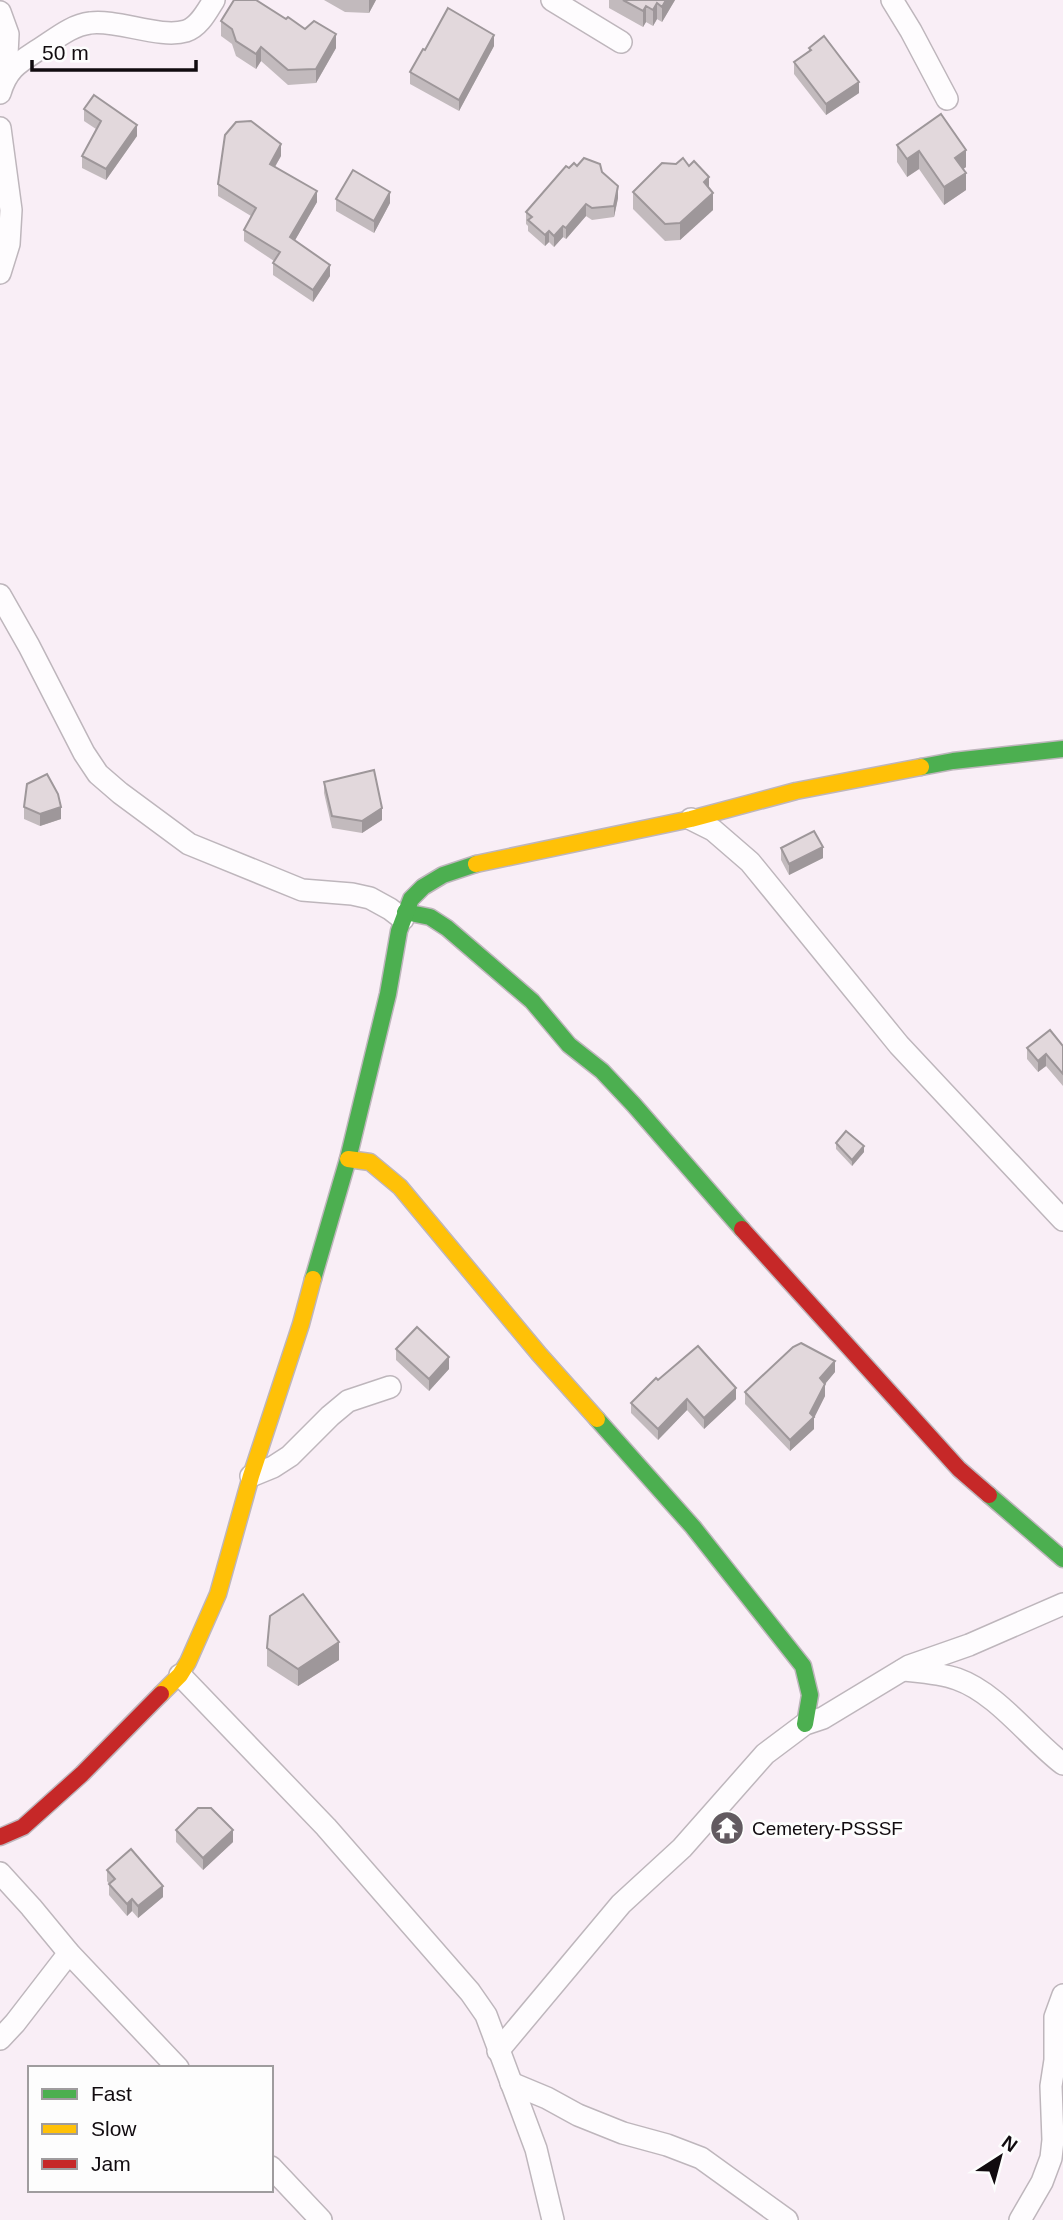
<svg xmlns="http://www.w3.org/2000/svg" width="1063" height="2220" viewBox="0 0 1063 2220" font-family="Helvetica,sans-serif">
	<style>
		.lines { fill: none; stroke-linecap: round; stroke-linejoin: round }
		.street-casing { stroke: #beb6bc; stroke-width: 24 }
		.fast-casing { stroke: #beb6bc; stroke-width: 19 }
		.slow-casing { stroke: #beb6bc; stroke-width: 19 }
		.jam-casing { stroke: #beb6bc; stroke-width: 19 }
		.street { stroke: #fefcfe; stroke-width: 21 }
		.fast { stroke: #4caf50; stroke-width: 16 }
		.slow { stroke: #ffc107; stroke-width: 16 }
		.jam { stroke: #c62828; stroke-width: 16 }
		.wall { fill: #c2babd }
		.shaded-wall { fill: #9e979a }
		.building { fill: #e2d8dc; stroke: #9e979a; stroke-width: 2 }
		.labels { text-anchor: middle; stroke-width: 6; stroke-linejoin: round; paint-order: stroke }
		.poi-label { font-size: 19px; fill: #110b0f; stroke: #fdfdfd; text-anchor: start }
	</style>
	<rect width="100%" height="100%" fill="#f9eef6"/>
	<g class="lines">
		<!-- street casing -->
		<g class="street-casing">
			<g id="street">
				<polyline points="552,0 621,42"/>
				<polyline points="892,0 911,31 947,99"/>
				<polyline points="0,12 8,34 6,76"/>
				<path d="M 0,93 C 7,69 18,63 38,50 C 53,41 71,25 90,23 C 117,19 160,39 186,31 C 199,27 207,11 214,0"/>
				<polyline points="0,128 11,210 9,244 0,273"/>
				<polyline points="0,595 29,646 84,753 98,774 120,793 189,844 302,890 352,894 370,898 390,909 403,919"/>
				<polyline points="691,819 713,830 750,862 899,1045 1063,1220"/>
				<polyline points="251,1476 273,1467 290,1456 330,1416 348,1401 390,1387"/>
				<path d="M 903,1670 C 922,1672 940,1673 957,1679 C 997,1693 1029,1738 1063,1764"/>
				<polyline points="180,1675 326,1827 470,1992 486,2015 536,2149 553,2220"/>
				<polyline points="0,1873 31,1907 69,1953 178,2068"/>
				<polyline points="0,2039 15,2023 69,1953"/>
				<polyline points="498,2051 621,1904 682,1848 765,1754 805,1724 823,1718 909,1666 969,1645 1063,1604"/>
				<polyline points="511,2083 547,2098 578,2115 623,2133 667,2145 701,2158 787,2220"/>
				<polyline points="271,2167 321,2220"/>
				<polyline points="1020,2220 1042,2182 1051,2158 1053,2140 1051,2086 1055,2060 1055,2017 1063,1995"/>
			</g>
		</g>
		<!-- fast casing -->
		<g class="fast-casing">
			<g id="fast">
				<polyline points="921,767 953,761 1063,749"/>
				<polyline points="405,912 430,917 447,928 532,1001 569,1045 602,1071 634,1105 742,1229"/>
				<polyline points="313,1279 348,1159 388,994 399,931 411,899 423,887 443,875 476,864"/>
				<polyline points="597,1419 693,1527 803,1666 810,1695 805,1724"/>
				<polyline points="989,1495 1063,1559"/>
			</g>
		</g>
		<!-- slow casing -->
		<g class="slow-casing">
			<g id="slow">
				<polyline points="476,864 691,819 796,791 921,767"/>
				<polyline points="348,1159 370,1162 400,1187 539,1354 597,1419"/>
				<polyline points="161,1694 180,1675 188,1662 218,1594 251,1476 301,1324 313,1279"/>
			</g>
		</g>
		<!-- jam casing -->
		<g class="jam-casing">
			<g id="jam">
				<polyline points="742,1229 959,1469 989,1495"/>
				<polyline points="0,1837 23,1827 82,1774 161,1694"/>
			</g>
		</g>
		<!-- street -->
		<use href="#street" class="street"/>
		<!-- fast -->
		<use href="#fast" class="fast"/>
		<!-- slow -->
		<use href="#slow" class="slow"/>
		<!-- jam -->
		<use href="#jam" class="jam"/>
	</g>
	<!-- wall -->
	<g class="wall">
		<polygon points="324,0 376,0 369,13 345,12"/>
		<polygon points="609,0 675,0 662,22 657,19 653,26 646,22 643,27 609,8"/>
		<polygon points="286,19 336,48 316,83 288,85 261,61 256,69 236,56 232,44 221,36 221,21"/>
		<polygon points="494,46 459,111 410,84 410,72 425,50"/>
		<polygon points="809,48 859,93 826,115 794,74 794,62 809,51"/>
		<polygon points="84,109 137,136 106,180 82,168 82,156 96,129 84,121"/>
		<polygon points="897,145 966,167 963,169 966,190 944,205 919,169 907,177 897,162"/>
		<polygon points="281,156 275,167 317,202 295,240 330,276 313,302 273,275 273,263 274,261 244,241 244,230 251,216 218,196 218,184"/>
		<polygon points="577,166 602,172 618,198 614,217 592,220 586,216 566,239 563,237 554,247 549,242 545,246 528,231 528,226 526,224 526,212 569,168"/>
		<polygon points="709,188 713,210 680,240 665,241 633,209 633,192"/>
		<polygon points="336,199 390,203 374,233 336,211"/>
		<polygon points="324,782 382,820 362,833 332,828 324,793"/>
		<polygon points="24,807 61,819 40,826 24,819"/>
		<polygon points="781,848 823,858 789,875 781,860"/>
		<polygon points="1063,1046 1063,1086 1046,1066 1038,1072 1027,1059 1027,1048"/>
		<polygon points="836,1143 864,1152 852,1166 836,1149"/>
		<polygon points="396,1349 449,1369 429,1391 396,1360"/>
		<polygon points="835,1372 825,1384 825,1396 814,1418 814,1429 790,1451 745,1404 745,1392"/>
		<polygon points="658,1380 736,1399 704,1429 687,1410 658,1440 631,1413 631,1403"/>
		<polygon points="267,1648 339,1660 298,1686 267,1666"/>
		<polygon points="176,1830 233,1842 203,1870 176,1842"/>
		<polygon points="107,1870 163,1897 138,1918 132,1911 127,1916 109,1895 109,1884 107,1881"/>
	</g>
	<!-- shaded-wall -->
	<g class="shaded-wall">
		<polygon points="369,0 376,0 369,13"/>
		<polygon points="666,0 675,0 662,22 662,7"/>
		<polygon points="657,3 657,19 653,26 653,10"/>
		<polygon points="646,6 646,22 643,27 643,11"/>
		<polygon points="336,34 336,48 316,83 316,69"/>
		<polygon points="494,35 494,46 459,111 459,100"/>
		<polygon points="261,47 261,61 256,69 256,54"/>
		<polygon points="859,82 859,93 826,115 826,104"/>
		<polygon points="137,125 137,136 106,180 106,169"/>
		<polygon points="281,144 281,156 270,175 270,164"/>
		<polygon points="966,150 966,167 955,175 955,158"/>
		<polygon points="919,151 919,169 907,177 907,159"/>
		<polygon points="966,173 966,190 944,205 944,187"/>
		<polygon points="709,177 709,194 704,182"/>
		<polygon points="618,186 618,198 614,217 614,206"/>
		<polygon points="317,191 317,202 290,249 290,237"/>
		<polygon points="390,192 390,203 374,233 374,221"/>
		<polygon points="713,193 713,210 680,240 680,223"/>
		<polygon points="586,204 586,216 566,239 566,228"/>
		<polygon points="563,226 563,237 554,247 554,236"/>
		<polygon points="549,231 549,242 545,246 545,235"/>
		<polygon points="330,265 330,276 313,302 313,290"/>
		<polygon points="61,807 61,819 40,826 40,814"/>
		<polygon points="382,808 382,820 362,833 362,821"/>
		<polygon points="823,847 823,858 789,875 789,864"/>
		<polygon points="1046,1054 1046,1066 1038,1072 1038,1061"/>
		<polygon points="864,1146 864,1152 852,1166 852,1160"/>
		<polygon points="449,1357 449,1369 429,1391 429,1379"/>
		<polygon points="835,1361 835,1372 825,1384 825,1396 814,1418 814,1429 790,1451 790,1440 810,1413 820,1378"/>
		<polygon points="736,1388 736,1399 704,1429 704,1418"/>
		<polygon points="687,1399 687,1410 658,1440 658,1429"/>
		<polygon points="339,1642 339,1660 298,1686 298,1669"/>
		<polygon points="233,1830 233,1842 203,1870 203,1858"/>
		<polygon points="163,1886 163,1897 138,1918 138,1906"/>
		<polygon points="132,1899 132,1911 127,1916 127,1904"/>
	</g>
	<!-- building -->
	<g class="building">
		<polygon points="234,0 256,0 286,19 288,17 305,29 314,21 336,34 316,69 288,70 261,47 256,54 236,41 232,29 221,21"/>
		<polygon points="623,0 666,0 662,7 657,3 653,10 646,6 643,11"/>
		<polygon points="448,8 494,35 459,100 410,72 423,49 425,50"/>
		<polygon points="824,36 859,82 826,104 794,62 811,50 809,48"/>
		<polygon points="94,95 137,125 106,169 82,156 101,121 84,109"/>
		<polygon points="941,114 966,150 955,158 966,173 944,187 919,151 907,159 897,145"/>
		<polygon points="251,121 281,144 270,164 317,191 290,237 330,265 313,290 273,263 280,252 244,230 256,208 218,184 225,135 236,122"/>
		<polygon points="584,158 600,164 602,172 618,186 614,206 592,208 586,204 566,228 563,226 554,236 549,231 545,235 528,220 532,217 526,212 566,166 569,168 574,163 577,166"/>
		<polygon points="683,158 689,166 694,161 709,177 704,182 713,193 680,223 665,224 633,192 662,163 676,164"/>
		<polygon points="353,170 390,192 374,221 336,199"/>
		<polygon points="374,770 382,808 362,821 332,816 324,782"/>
		<polygon points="47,774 58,794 61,807 40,814 24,807 27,784"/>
		<polygon points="814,831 823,847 789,864 781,848"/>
		<polygon points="1050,1030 1063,1046 1063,1074 1046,1054 1038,1061 1027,1048"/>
		<polygon points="846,1131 864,1146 852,1160 836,1143"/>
		<polygon points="417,1327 449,1357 429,1379 396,1349"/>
		<polygon points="801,1343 835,1361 820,1378 825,1384 810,1413 814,1417 790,1440 745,1392 793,1347"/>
		<polygon points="698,1346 736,1388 704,1418 687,1399 658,1429 631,1403 656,1378 658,1380"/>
		<polygon points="303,1594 339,1642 298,1669 267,1648 270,1616"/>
		<polygon points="198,1808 211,1808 233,1830 203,1858 176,1830"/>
		<polygon points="131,1849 163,1886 138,1906 132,1899 127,1904 109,1884 115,1879 107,1870"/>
	</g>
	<!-- icons -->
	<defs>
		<g id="temple-disc" transform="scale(1.75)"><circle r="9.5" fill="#625a60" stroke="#fdfdfd"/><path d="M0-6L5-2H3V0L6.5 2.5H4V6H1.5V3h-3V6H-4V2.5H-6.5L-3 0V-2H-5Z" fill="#fff"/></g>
	</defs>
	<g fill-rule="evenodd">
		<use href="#temple-disc" x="727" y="1828"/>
	</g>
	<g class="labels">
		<!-- poi labels -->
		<g class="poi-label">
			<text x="752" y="1835">Cemetery-PSSSF</text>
		</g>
	</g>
	<!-- legend -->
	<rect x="28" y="2066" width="245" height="126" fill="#fdfdfd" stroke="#9f9c9e" stroke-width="2"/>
	<rect x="42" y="2089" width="35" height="10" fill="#4caf50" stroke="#9f9c9e" stroke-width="2"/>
	<text x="91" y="2101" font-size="21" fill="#110b0f">Fast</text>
	<rect x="42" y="2124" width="35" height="10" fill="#ffc107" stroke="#9f9c9e" stroke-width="2"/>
	<text x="91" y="2136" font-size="21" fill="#110b0f">Slow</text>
	<rect x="42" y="2159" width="35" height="10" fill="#c62828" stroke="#9f9c9e" stroke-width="2"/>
	<text x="91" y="2171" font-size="21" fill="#110b0f">Jam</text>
	<!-- north arrow -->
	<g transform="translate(1000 2157) rotate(36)" stroke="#fdfdfd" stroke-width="5" paint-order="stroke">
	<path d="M0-5L12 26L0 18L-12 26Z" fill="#110b0f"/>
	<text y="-10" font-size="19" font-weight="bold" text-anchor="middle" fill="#110b0f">N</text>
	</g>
	<!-- scale -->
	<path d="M32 60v10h164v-10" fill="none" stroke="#110b0f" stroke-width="3.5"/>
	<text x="42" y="60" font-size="21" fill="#110b0f" stroke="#fdfdfd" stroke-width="5" paint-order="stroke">50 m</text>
</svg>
